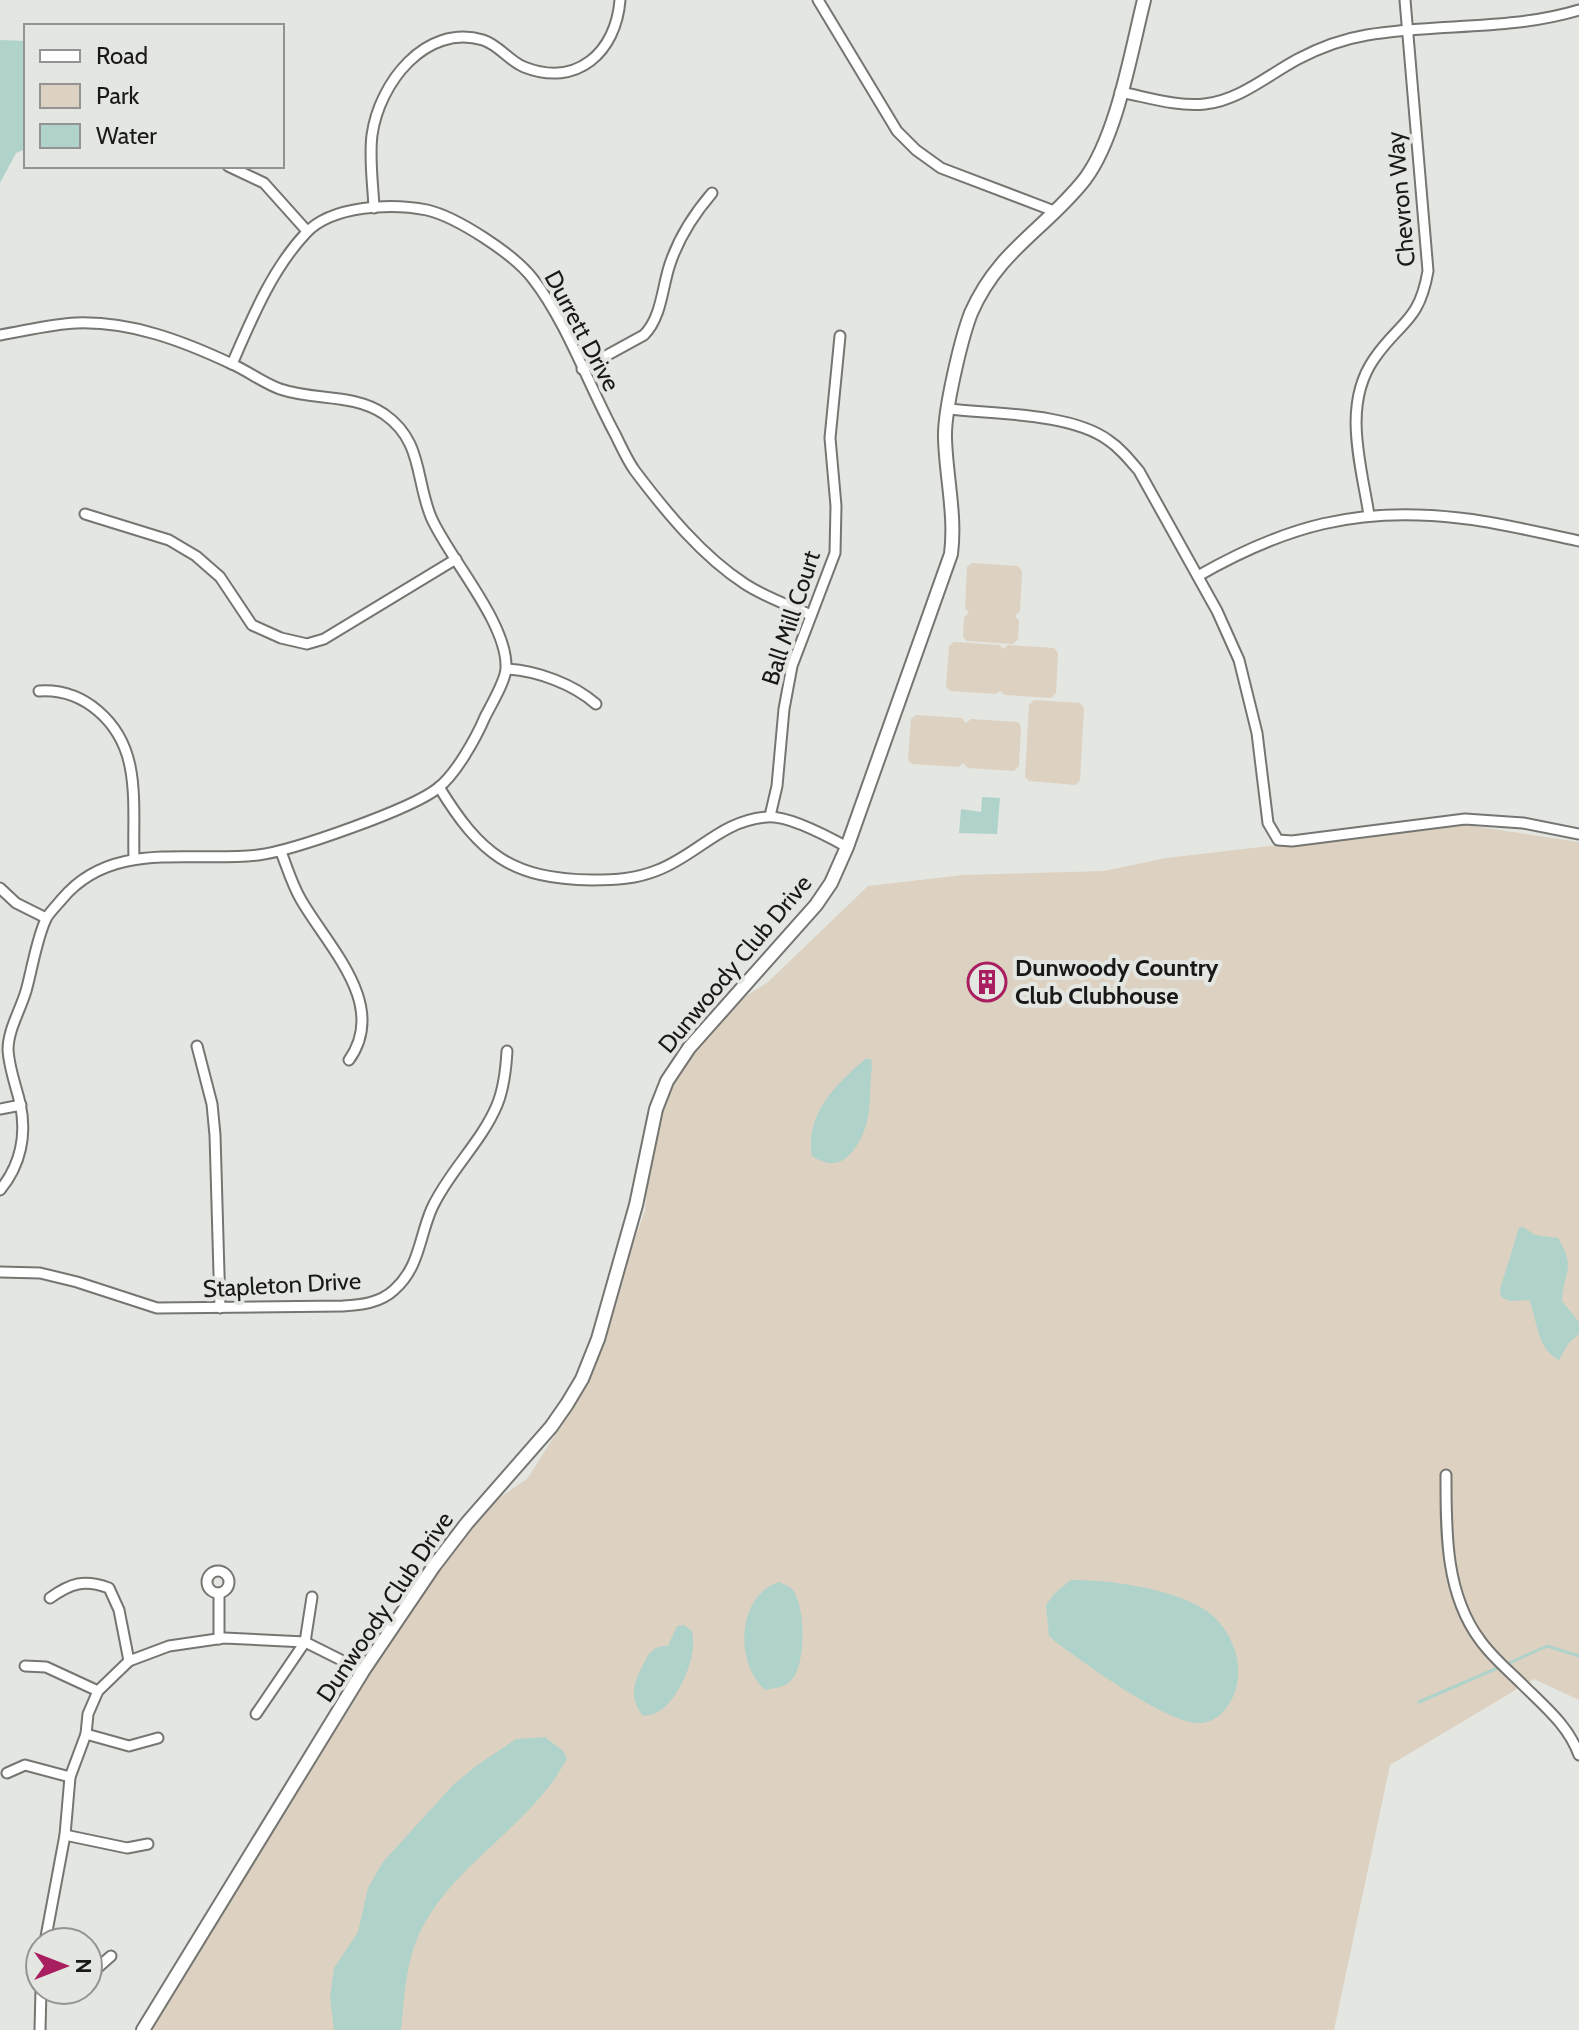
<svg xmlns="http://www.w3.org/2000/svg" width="1579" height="2030" viewBox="0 0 1579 2030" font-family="Cabin,sans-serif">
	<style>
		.green { fill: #ddd1c1 }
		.water { fill: #afd3ca }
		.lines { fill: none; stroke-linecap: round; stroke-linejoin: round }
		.stream { stroke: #afd3ca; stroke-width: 3 }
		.street-casing { stroke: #757672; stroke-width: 13 }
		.secondary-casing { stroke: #757672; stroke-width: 16 }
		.street { stroke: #fff; stroke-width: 9 }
		.secondary { stroke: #fff; stroke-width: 12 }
		.labels { text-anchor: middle; stroke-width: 8; stroke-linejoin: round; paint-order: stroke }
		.street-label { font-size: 24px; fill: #191a18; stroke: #e4e6e2 }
		.poi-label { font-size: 24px; font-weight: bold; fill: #191a18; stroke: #e4e6e2; text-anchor: start }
	</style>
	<rect width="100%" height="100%" fill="#e4e6e2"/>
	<!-- green -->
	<g class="green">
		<polygon points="972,563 1018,566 1022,571 1020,611 1015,616 1019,621 1018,639 1013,644 967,641 963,637 964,617 969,613 965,608 967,567"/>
		<polygon points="954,642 1000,645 1003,649 1008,645 1054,648 1058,653 1056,693 1051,698 1005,695 1000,691 996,694 950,691 946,687 949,646"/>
		<polygon points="1034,700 1080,703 1084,708 1080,780 1076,785 1029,781 1025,777 1029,705"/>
		<polygon points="916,715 962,718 966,723 971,719 1018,722 1021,727 1019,766 1014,771 968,768 963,763 959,767 912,764 908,760 911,719"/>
		<polygon points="1460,824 1579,842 1579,1700 1534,1679 1390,1765 1334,2030 148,2030 254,1851 332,1733 351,1688 404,1623 469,1518 527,1479 573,1407 645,1211 651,1100 716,1015 768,982 868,886 963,875 1104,871 1166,858"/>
	</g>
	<!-- water -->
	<g class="water">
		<polygon points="0,40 26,41 26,149 16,153 0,183"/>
		<polygon points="982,797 1000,798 997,834 959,833 961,809 981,812"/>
		<path d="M 865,1059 L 871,1059 L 872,1067 C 869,1088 872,1112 864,1131 C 853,1157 838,1173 812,1156 C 805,1113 836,1085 865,1059 Z"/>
		<path d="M 1523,1227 L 1535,1235 L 1558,1238 C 1577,1269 1563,1272 1562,1301 L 1579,1322 L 1579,1334 L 1568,1344 L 1559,1360 C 1536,1348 1538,1321 1529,1300 L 1510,1301 L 1501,1297 L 1500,1289 L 1519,1228 Z"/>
		<path d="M 1071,1580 C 1108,1579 1184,1590 1212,1615 C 1240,1640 1249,1685 1222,1713 C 1217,1718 1208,1723 1200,1723 C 1169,1725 1084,1663 1057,1643 L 1049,1636 L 1046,1605 L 1055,1593 Z"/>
		<path d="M 779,1582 C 783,1584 787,1585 791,1588 C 806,1602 806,1662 793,1678 C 787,1687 776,1688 765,1690 C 734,1663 737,1595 779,1582 Z"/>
		<path d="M 684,1625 L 692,1631 C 698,1655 681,1695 661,1710 C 656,1714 650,1715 643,1716 C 628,1697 634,1682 644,1663 C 649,1652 655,1645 668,1646 L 677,1626 Z"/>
		<path d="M 545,1737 L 563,1751 L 567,1758 C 530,1830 445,1866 415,1944 C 405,1971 404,2002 401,2030 L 334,2030 L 330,1998 L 334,1968 L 358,1932 L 368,1888 L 383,1862 L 453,1785 L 476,1766 L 516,1739 Z"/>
	</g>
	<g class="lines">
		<!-- stream -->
		<g class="stream">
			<polyline points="1507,1664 1547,1646 1579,1656"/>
			<polyline points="1419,1702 1500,1667"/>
		</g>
		<!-- street casing -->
		<g class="street-casing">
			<g id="street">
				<polyline points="818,0 897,131 916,150 941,168 1054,211"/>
				<path d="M 1120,92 C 1147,97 1177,107 1205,104 C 1240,100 1268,75 1298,59 C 1319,48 1343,39 1367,35 C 1438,23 1509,31 1579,10"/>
				<polyline points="228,166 264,183 307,231"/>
				<path d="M 374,208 C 373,184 369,159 372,135 C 379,84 425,23 483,40 C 499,45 509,61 524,67 C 577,88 616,52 620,0"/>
				<path d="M 0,335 C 25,331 51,324 76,323 C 131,321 183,341 232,364 C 248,371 263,383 280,389 C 315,401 352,393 384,414 C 423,441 415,478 431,517 C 448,557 508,623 506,668 C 506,680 491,705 485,717 C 476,738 456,774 438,788 C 412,809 292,851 258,855 C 190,863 112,839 62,899 C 57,905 51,911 47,917 C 37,936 32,970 26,991 C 20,1011 8,1030 8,1050 C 9,1068 16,1086 20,1103 C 27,1134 21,1165 0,1190"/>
				<path d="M 232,364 C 252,318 272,269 306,233 C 332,205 392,203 427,210 C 457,217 514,254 533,279 C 566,321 589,386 615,434 C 621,446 627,460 635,471 C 666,512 702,556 745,584 C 765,597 788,605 811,615"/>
				<path d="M 582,369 L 644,335 C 662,317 662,287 670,264 C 679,237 694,214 712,193"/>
				<path d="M 949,409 C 994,414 1071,413 1108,440 C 1120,448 1129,459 1139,471 L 1217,611 L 1239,660 L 1257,733 L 1268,823 L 1278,840 L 1292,841 L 1465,819 L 1523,823 L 1579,834"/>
				<polyline points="85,514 169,540 196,556 220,577 252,625 281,638 307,644 324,639 456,559"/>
				<path d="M 1369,515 C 1361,464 1342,405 1374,359 C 1400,321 1419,323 1428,271 L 1405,0"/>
				<path d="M 1198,576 C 1285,526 1358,506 1459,518 C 1499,522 1540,533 1579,541"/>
				<path d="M 507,669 C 538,671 573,684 596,704"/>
				<path d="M 39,691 C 84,688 121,722 130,766 C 136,795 133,828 134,858"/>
				<path d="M 439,787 C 480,854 511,879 592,880 C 615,880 636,879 658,870 C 697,855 722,820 767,817 C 788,815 829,837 847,847"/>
				<polyline points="770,816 777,786 784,709 792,666 835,553 836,506 830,438 840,336"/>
				<path d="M 281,852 C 287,867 292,884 300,898 C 327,946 389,1004 349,1060"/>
				<polyline points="0,888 16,903 46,918"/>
				<polyline points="197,1046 212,1104 215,1135 220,1308"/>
				<polyline points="0,1109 21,1105"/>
				<path d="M 0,1272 L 40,1273 L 77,1282 L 157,1308 L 343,1306 C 361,1305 380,1303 394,1290 C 420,1267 419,1237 432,1208 C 449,1171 481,1143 497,1105 C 504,1088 506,1069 507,1051"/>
				<path d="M 1446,1475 C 1446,1531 1445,1593 1480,1640 C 1492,1657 1508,1670 1522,1684 C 1544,1706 1568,1725 1579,1755"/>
				<circle cx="218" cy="1582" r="11"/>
				<polyline points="219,1593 219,1639"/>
				<path d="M 50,1598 C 71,1583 84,1579 109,1588 L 119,1610 L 129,1661"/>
				<polyline points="25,1666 46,1667 98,1691"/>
				<polyline points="256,1714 305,1642 312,1597"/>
				<polyline points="86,1734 129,1746 158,1738"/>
				<polyline points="7,1773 25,1765 70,1777"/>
				<polyline points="65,1835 127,1848 148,1844"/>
				<polyline points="45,1942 65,1835 70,1777 86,1734 88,1714 98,1691 129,1661 169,1646 224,1638 305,1642 363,1671"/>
				<polyline points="88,1970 95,1970 111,1956"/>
				<polyline points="40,2030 41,1990"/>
			</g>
		</g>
		<!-- secondary casing -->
		<g class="secondary-casing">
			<path id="secondary" d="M 143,2030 L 363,1671 L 434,1566 L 467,1523 L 551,1427 L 567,1404 L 582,1379 L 598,1339 L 636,1205 L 656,1109 L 667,1081 L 689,1048 L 816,905 L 831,883 L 847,847 L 951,554 C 956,515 946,477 945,438 C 944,411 961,339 971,313 C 999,249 1046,229 1085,179 C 1117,136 1131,52 1144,0"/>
		</g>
		<!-- street -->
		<use href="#street" class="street"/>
		<!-- secondary -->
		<use href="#secondary" class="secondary"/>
	</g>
	<!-- icons -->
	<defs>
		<g id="building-ring" transform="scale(2)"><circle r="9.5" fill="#e4e6e2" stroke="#a91e5f" stroke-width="1.5"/><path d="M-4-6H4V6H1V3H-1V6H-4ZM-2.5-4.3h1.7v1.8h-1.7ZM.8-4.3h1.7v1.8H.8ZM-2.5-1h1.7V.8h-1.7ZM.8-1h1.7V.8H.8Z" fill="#a91e5f"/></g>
	</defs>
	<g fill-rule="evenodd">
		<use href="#building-ring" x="987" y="982"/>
	</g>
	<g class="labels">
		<!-- street labels -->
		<g class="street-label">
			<text transform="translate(1401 199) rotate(-95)" y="8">Chevron Way</text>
			<text transform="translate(582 331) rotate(62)" y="8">Durrett Drive</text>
			<text transform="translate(791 618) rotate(-72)" y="8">Ball Mill Court</text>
			<text transform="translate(735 964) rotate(-50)" y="8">Dunwoody Club Drive</text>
			<text transform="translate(282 1285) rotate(-3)" y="8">Stapleton Drive</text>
			<text transform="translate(385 1607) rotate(-56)" y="8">Dunwoody Club Drive</text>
		</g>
		<!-- poi labels -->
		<g class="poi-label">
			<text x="1015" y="976">Dunwoody Country<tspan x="1015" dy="28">Club Clubhouse</tspan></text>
		</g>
	</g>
	<!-- legend -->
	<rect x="24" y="24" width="260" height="144" fill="#e4e6e2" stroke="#939491" stroke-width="2"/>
	<rect x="40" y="50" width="40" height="12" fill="#ffffff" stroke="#939491" stroke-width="2"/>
	<text x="96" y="64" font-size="24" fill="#191a18">Road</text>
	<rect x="40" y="84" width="40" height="24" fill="#ddd1c1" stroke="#939491" stroke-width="2"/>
	<text x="96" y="104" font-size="24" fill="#191a18">Park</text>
	<rect x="40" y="124" width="40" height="24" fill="#afd3ca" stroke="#939491" stroke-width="2"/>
	<text x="96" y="144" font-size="24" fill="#191a18">Water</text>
	<!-- north arrow -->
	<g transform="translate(64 1966) rotate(90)"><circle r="38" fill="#e4e6e2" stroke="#939491" stroke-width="2"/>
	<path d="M0-6L14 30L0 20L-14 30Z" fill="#a91e5f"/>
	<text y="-12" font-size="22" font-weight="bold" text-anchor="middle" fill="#191a18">N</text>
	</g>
</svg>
